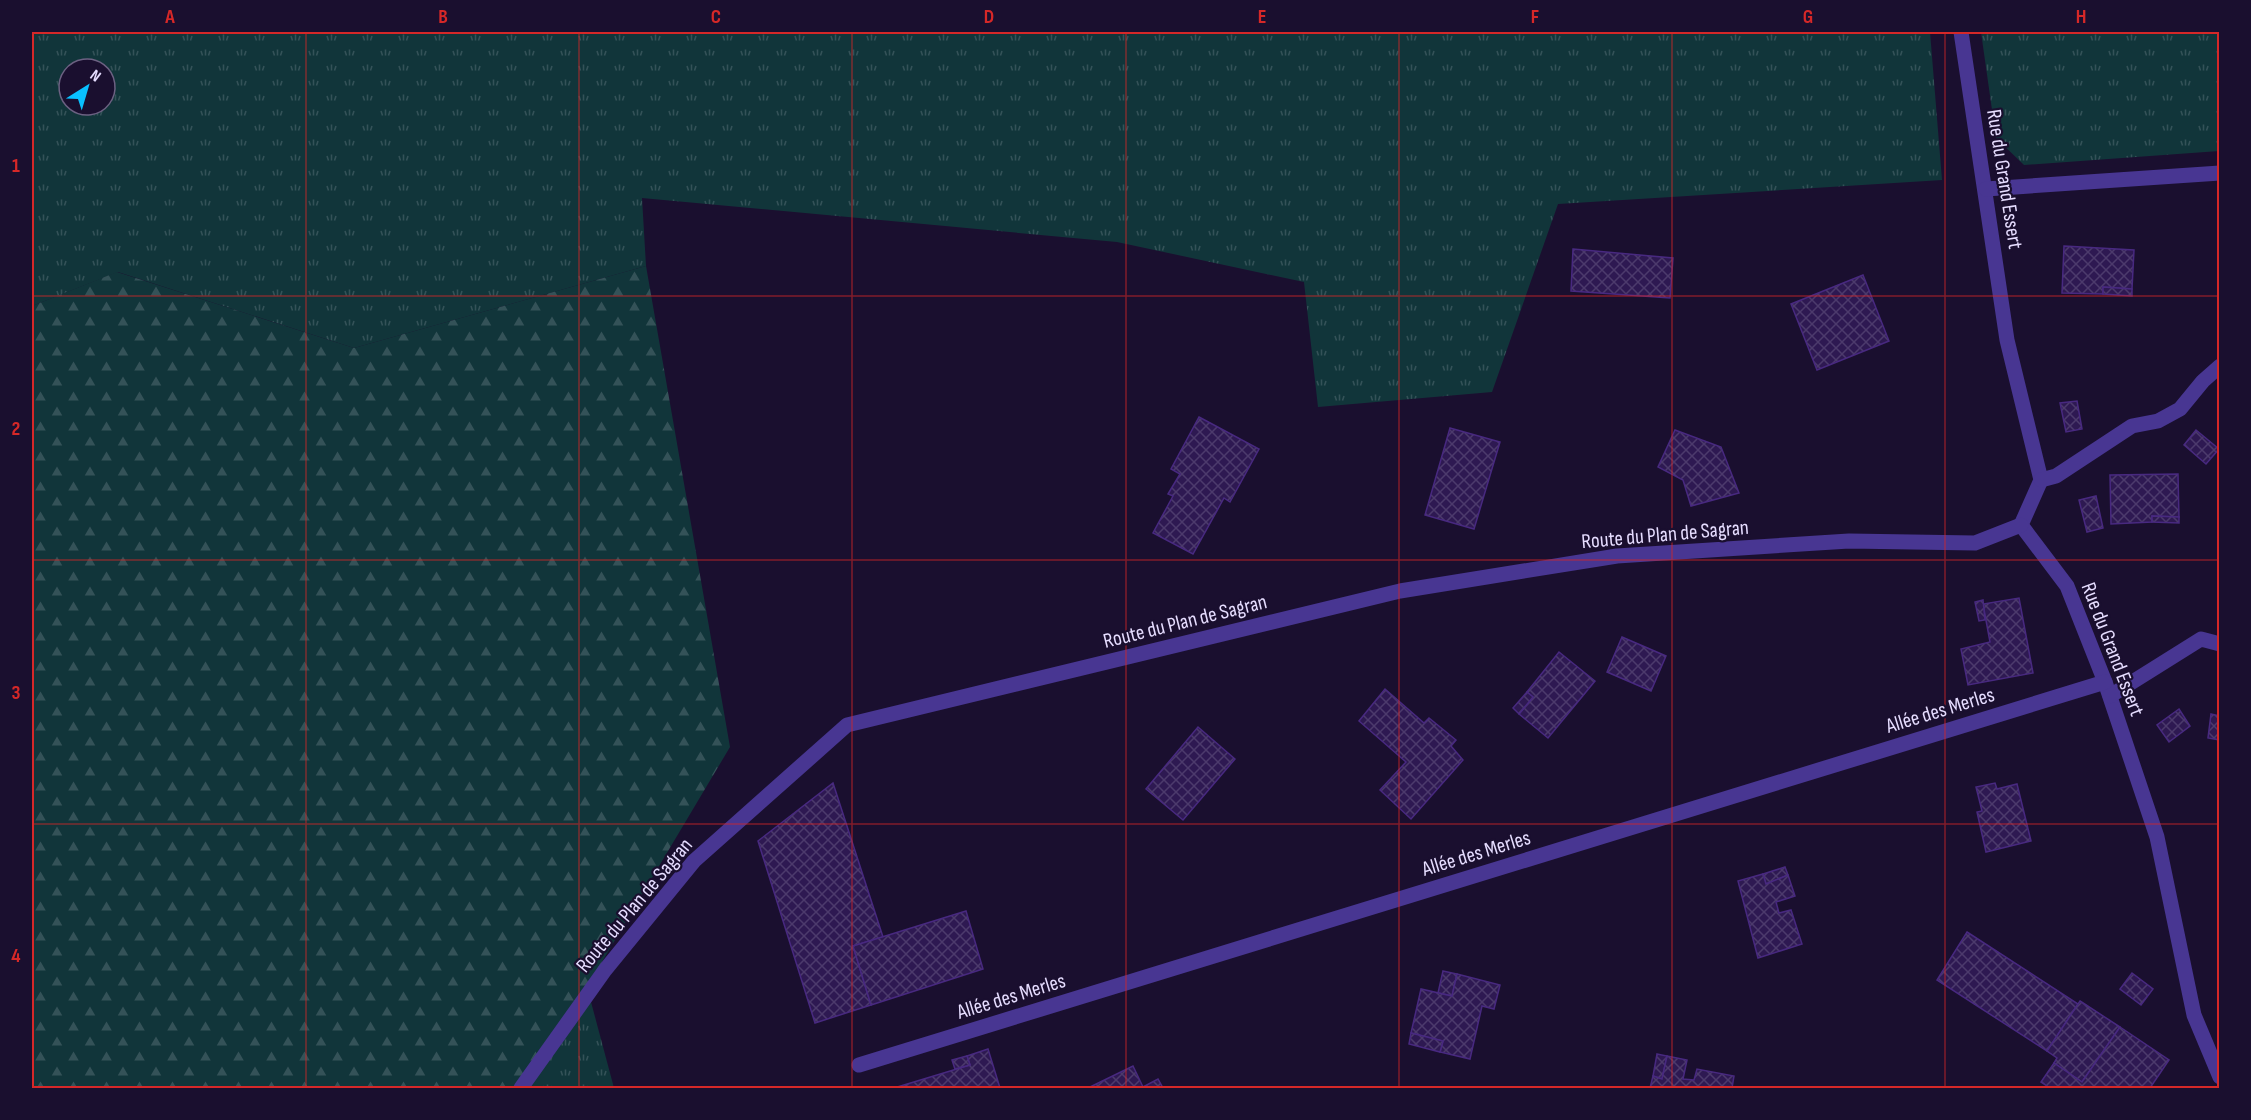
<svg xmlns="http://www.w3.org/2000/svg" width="2251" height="1120" viewBox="0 0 2251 1120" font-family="'Sofia Sans Condensed',sans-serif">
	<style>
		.grass { fill: url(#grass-tufts); fill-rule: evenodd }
		.forest { fill: url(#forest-firs) }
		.building { fill: url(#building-cross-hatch); stroke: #482980; stroke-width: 1.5 }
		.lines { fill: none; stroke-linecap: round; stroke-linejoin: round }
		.minor { stroke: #483692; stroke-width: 15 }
		.grid { fill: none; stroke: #d62828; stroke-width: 1.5; stroke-opacity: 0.55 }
		.labels { text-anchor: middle; stroke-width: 4.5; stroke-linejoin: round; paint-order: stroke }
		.street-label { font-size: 21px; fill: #e6ddff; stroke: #1a0f2f }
		.neatline { fill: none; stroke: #d62828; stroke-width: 2 }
		.grid-label { font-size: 20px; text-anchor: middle; font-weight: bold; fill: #d62828 }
	</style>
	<defs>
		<pattern id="grass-tufts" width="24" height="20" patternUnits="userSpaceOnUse" patternTransform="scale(1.5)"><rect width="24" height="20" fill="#11353a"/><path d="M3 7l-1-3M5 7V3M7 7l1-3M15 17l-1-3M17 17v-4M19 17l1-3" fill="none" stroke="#345258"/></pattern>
		<pattern id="forest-firs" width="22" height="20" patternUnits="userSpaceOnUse" patternTransform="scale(1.5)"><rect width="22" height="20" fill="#11353a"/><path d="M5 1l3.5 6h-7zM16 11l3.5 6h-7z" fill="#345258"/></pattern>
		<pattern id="building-cross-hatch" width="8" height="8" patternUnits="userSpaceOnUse" patternTransform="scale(1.5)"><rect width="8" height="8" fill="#2e1952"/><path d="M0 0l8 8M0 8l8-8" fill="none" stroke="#4c3a6c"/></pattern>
	</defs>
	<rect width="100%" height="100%" fill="#1a0f2f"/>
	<!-- grass -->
	<g class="grass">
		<path d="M 32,32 L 1930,32 L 1942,180 L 1558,204 L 1492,392 L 1318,407 L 1304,282 L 1117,242 L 642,198 L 646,266 L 354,348 L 118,272 L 32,306 ZM 69,69 L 105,69 L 105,105 L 69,105 Z"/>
		<polygon points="1981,32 2219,32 2219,151 2024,165 1996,138"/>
		<polygon points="587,987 614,1088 520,1088"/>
	</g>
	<!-- forest -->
	<polygon class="forest" points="646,266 730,747 587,987 520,1088 32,1088 32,306 117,272 354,348"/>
	<!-- building -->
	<g class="building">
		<polygon points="2064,246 2134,250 2132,289 2103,287 2103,294 2062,293"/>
		<polygon points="1573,249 1673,258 1670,298 1571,291"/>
		<polygon points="1863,275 1889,341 1817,370 1791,304"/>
		<polygon points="2103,287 2132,289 2132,296 2103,294"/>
		<polygon points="2077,401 2082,429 2066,432 2060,403"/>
		<polygon points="1199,417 1259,449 1230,502 1224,498 1193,554 1153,533 1173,496 1168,494 1180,474 1171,469"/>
		<polygon points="1450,428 1500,442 1474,529 1425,515"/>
		<polygon points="1675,430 1721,447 1739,493 1691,506 1683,480 1658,467"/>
		<polygon points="2196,430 2219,449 2206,464 2184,445"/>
		<polygon points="2178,474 2179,517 2152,516 2152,522 2111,524 2110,475"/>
		<polygon points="2096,496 2103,528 2087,532 2079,500"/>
		<polygon points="2152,516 2179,517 2179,523 2152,522"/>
		<polygon points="2019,598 2033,673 1968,685 1961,649 1990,642 1983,604"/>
		<polygon points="1983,600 1985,620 1979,621 1975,602"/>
		<polygon points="1622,637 1666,656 1651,691 1607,672"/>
		<polygon points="1559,652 1595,681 1548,738 1519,714 1533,697 1527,692"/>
		<polygon points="1385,689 1424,723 1429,718 1456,740 1451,746 1463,760 1411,819 1380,790 1406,762 1359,721"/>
		<polygon points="1527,692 1533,697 1519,714 1513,708"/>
		<polygon points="2179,709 2190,726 2169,742 2157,725"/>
		<polygon points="2211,714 2220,716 2220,740 2208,738"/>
		<polygon points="1198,727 1235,759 1183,820 1146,789"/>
		<polygon points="833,783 883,937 853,946 871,1005 815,1023 758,841"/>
		<polygon points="1995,783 1997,789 2017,784 2031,841 1986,852 1977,812 1982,811 1976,787"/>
		<polygon points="1785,867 1788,875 1766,884 1763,874"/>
		<polygon points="1763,874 1766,884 1788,875 1795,896 1776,902 1779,913 1791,910 1802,944 1758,958 1738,881"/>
		<polygon points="966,911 983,969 871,1005 853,946"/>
		<polygon points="1967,932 2078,1004 2047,1051 1937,980"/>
		<polygon points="1443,971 1457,974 1452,996 1438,993"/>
		<polygon points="2132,973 2153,989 2141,1005 2120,989"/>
		<polygon points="1457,974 1500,985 1494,1009 1482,1006 1470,1059 1440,1052 1443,1041 1411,1033 1421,989 1452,996"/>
		<polygon points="2080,1001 2120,1027 2082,1082 2054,1063 2057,1058 2047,1051"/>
		<polygon points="2120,1027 2169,1060 2150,1088 2050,1088 2041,1082 2054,1063 2082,1082"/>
		<polygon points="1411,1033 1443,1041 1440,1052 1409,1044"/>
		<polygon points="988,1049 1000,1088 894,1088 970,1065 967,1056"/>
		<polygon points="1657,1054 1667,1056 1662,1079 1653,1076"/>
		<polygon points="967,1056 970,1065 955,1069 952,1060"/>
		<polygon points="1667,1056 1687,1060 1683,1079 1694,1080 1697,1069 1734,1076 1732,1088 1650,1088 1653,1076 1662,1079"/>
		<polygon points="1133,1066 1143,1087 1158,1079 1163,1088 1088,1088"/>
	</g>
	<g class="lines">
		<!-- minor -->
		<g class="minor">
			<polyline points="1961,32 2007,340 2041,480 2021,525 2067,586 2105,682 2157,837 2194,1015 2220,1077"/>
			<polyline points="1986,189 2220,173"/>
			<polyline points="2041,480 2056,476 2132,426 2158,421 2180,409 2203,381 2220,366"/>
			<polyline points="2110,696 2201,639 2220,644"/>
			<polyline points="859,1065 2105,682"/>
			<polyline points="521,1088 605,970 694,861 847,725 1400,591 1617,556 1849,541 1975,543 2021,525"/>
		</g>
	</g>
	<!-- grid -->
	<path class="grid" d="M 306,32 L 306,1088M 579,32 L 579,1088M 852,32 L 852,1088M 1126,32 L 1126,1088M 1399,32 L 1399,1088M 1672,32 L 1672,1088M 1945,32 L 1945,1088M 32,296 L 2220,296M 32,560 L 2220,560M 32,824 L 2220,824"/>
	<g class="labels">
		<!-- street labels -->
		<g class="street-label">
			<text transform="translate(2005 179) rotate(81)" y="7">Rue du Grand Essert</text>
			<text transform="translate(1665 534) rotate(-5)" y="7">Route du Plan de Sagran</text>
			<text transform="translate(1185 621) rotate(-14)" y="7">Route du Plan de Sagran</text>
			<text transform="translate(2113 649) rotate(69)" y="7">Rue du Grand Essert</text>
			<text transform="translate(1940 710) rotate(-17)" y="7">Allée des Merles</text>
			<text transform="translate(1476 853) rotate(-17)" y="7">Allée des Merles</text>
			<text transform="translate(634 905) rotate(-50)" y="7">Route du Plan de Sagran</text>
			<text transform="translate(1011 996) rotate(-17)" y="7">Allée des Merles</text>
		</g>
	</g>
	<!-- border -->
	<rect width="2251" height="1120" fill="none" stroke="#1a0f2f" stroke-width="66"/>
	<!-- north arrow -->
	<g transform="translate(87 87) rotate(37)"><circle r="28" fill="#1a0f2f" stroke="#6c6182" stroke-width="1.5"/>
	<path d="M0-4.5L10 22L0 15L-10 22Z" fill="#09c0ff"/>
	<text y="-9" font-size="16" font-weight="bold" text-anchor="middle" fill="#e6ddff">N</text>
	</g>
	<rect x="33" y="33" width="2185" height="1054" class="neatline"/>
	<g class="grid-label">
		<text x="170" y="23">A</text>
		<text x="443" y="23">B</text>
		<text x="716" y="23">C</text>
		<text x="989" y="23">D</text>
		<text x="1262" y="23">E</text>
		<text x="1535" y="23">F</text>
		<text x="1808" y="23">G</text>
		<text x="2081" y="23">H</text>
		<text x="16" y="172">1</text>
		<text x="16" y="435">2</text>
		<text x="16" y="699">3</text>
		<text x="16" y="962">4</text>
	</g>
</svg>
